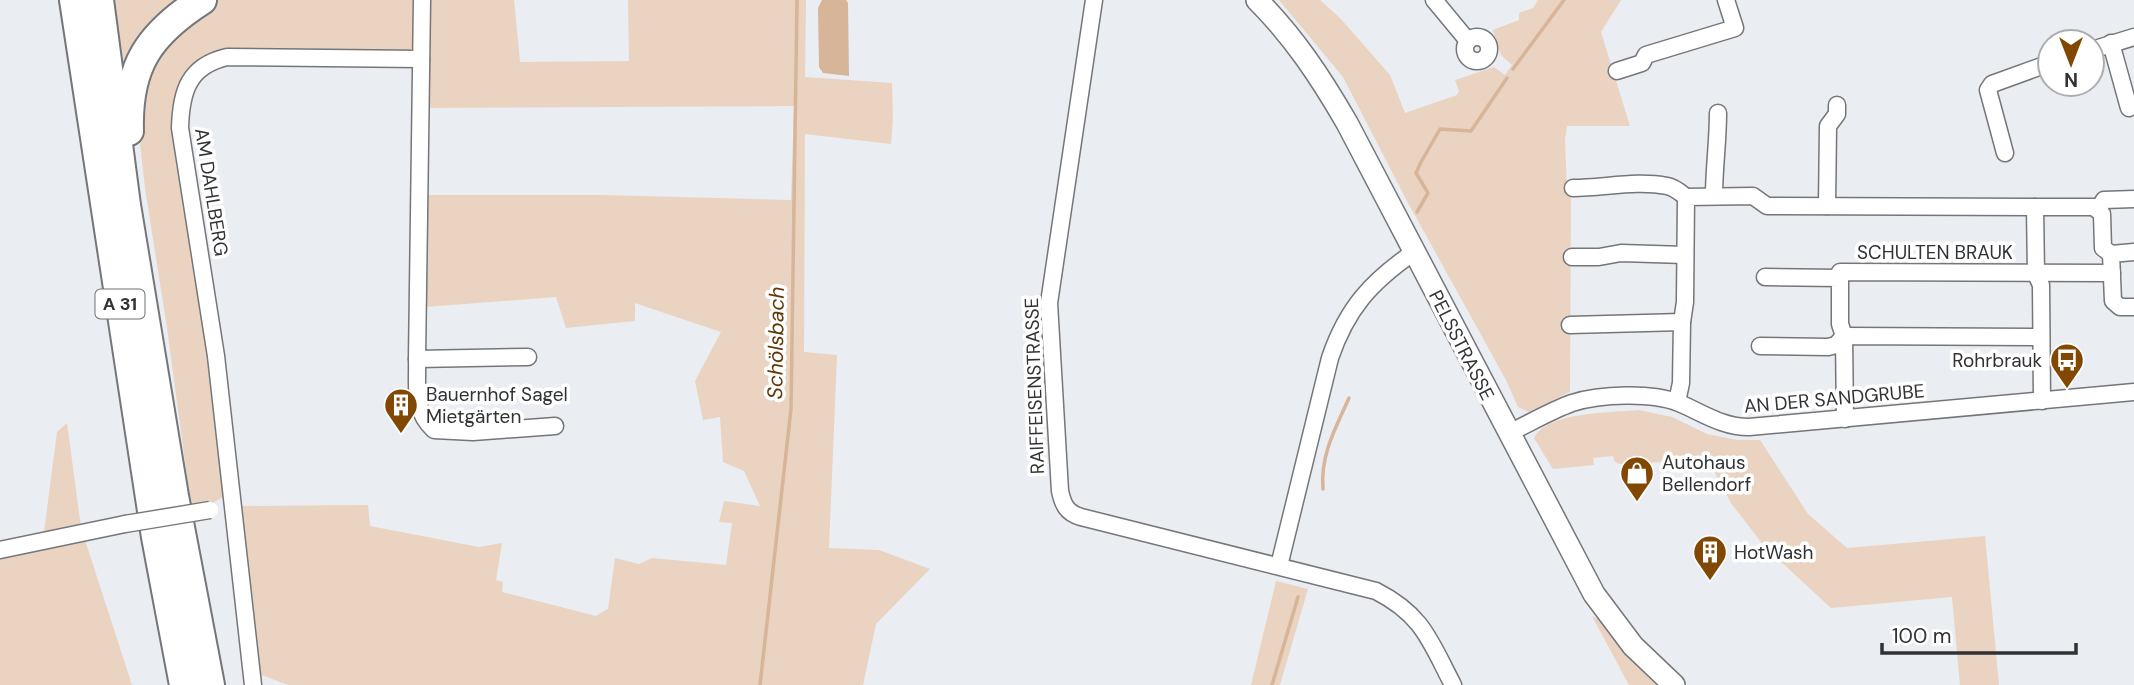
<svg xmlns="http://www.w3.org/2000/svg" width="2134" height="685" viewBox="0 0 2134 685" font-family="'DM Sans',sans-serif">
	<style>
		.green { fill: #ead3c1 }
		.water { fill: #d7b599 }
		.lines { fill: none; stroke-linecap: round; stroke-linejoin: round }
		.stream { stroke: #d7b599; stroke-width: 3.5 }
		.minor-casing { stroke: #74767a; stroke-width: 19 }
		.secondary-casing { stroke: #74767a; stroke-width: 24 }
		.motorway-casing { stroke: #74767a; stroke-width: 32 }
		.minor { stroke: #fff; stroke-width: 16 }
		.secondary { stroke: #fff; stroke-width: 21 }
		.motorway { stroke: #fff; stroke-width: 28 }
		.minor-bridge-casing { stroke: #74767a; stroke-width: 19; stroke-linecap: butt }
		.minor-bridge { stroke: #fff; stroke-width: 16 }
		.labels { text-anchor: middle; stroke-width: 7; stroke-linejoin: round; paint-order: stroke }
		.shield { fill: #fff; stroke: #6f7071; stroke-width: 2 }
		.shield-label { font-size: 18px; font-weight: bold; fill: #313234 }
		.street-label { font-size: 19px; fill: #313234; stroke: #fff }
		.poi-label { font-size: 19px; fill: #313234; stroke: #fff; text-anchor: start }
		.water-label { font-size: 21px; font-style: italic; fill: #623605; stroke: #fff }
	</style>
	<rect width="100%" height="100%" fill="#eaedf2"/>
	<!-- green -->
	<g class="green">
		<polygon points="114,0 188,0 125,83"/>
		<polygon points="213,0 416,0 416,42 408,52 207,57 187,71 180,87 193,242 226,482 223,497 211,504 191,506 167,328 145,188 140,144 140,115 145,68"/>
		<polygon points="428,0 514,0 520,62 629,61 628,0 806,0 805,77 892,83 893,119 891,144 805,134 804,352 837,355 829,548 879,550 930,569 876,624 863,685 288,685 259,674 238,506 368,505 370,526 479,547 502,543 496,580 503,582 502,592 596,616 608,609 615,558 639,564 652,558 726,565 732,523 719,522 724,501 760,506 744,471 723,462 720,417 703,420 695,381 721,332 635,303 635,321 566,328 556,297 425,307 427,195 602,195 791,200 794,106 429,108"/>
		<polygon points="1279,0 1320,0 1340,18 1390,75 1405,113 1457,95 1459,91 1455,80 1494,67 1505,75 1512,65 1501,55 1493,30 1519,20 1519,13 1533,8 1538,0 1621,0 1601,32 1630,126 1567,126 1565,140 1567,190 1571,191 1570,392 1529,412 1518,407 1506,380 1407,201 1343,77"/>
		<path d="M 1639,410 L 1672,417 L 1707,434 L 1737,440 L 1760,440 L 1808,514 L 1847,548 L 1985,536 L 1999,685 L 1960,685 L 1952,597 L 1831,608 L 1764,546 L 1731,503 L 1708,460 L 1620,464 L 1615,462 L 1613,456 L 1593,458 L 1594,465 L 1553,469 L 1534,438 C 1548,411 1612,413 1639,410 Z"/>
		<polygon points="67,423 81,527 44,532 57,432"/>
		<polygon points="84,537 132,685 0,685 0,554"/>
		<polygon points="1276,581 1308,589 1280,685 1251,685"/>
		<polygon points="1592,616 1600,620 1642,671 1658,685 1629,685"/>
	</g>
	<!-- water -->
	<polygon class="water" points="822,0 846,0 848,3 849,76 823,73 819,67 818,8"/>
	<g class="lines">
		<!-- stream -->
		<g class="stream">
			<polyline points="1513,69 1564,0"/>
			<polyline points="1417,212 1428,193 1416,173 1421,162 1440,129 1471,131 1507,78"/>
			<path d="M 1323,489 C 1320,455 1336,427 1349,398"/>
			<polyline points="760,685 791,409 797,0"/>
			<polyline points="1272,685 1298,597"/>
		</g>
		<!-- minor casing -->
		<g class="minor-casing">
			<g id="minor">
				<polyline points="422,0 417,359 528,357"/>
				<path d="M 1094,0 L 1049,303 L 1060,491 C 1063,505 1067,513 1081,517 L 1376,591 C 1423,615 1430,641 1453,685"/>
				<polyline points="1434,0 1468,41"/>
				<circle cx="1477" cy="49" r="12"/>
				<polyline points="2111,43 2129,108"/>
				<polyline points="2092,50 2134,37"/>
				<polyline points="1617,71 1642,63 1646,55 1735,28 1726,0"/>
				<polyline points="2005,153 1988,90 1992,84 2050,63"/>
				<path d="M 1573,188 C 1604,188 1636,180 1667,186 C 1674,187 1681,193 1686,197"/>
				<path d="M 1714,196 C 1714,168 1718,142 1718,113"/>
				<polyline points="1827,206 1828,126 1837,114 1837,105"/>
				<polyline points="2035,207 2094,207 2102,214 2103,248 2111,254"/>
				<polyline points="2098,210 2104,200 2134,199"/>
				<polyline points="2134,252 2111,254 2113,301 2120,307 2134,307"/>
				<polyline points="1572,257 1599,257 1621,253 1685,255"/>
				<polyline points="1840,278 1840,272 2112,273"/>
				<polyline points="1570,325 1682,322"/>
				<polyline points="1760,346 1828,347 1836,345 1844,336 1840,324 1840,278 1765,277"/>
				<path d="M 417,359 C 418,388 412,409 434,430 L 473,432 L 555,426"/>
				<polyline points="1677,402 1681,383 1682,322 1685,302 1686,197 1753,196 1767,206 2035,207 2036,274 2041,285 2042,401"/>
				<polyline points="1845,419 1844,336 2041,337"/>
				<path d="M 1509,433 C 1530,423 1550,411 1572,403 C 1600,394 1652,392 1679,403 C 1703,413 1722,427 1749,427 L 2134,392"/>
				<polyline points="0,550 125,524"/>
				<path d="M 1279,566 L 1330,358 C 1347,308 1371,282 1414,252"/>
				<path d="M 253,685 L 216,356 L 180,128 C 181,92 188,66 227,57 L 421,59"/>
			</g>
		</g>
		<!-- secondary casing -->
		<g class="secondary-casing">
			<path id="secondary" d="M 1257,0 C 1294,37 1321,78 1347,123 L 1594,594 L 1633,646 L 1674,685"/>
		</g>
		<!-- motorway casing -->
		<g class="motorway-casing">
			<g id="motorway">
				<polyline points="74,0 156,537 184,685"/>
				<polyline points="99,0 126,205 174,496 210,685"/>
				<path d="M 129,131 C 127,66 149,34 202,0"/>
			</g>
		</g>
		<!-- minor -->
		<use href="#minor" class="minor"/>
		<!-- secondary -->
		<use href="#secondary" class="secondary"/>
		<!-- motorway -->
		<use href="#motorway" class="motorway"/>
		<!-- minor-bridge casing -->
		<g class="minor-bridge-casing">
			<polyline id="minor-bridge" points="125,524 210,510"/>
		</g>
		<!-- minor-bridge -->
		<use href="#minor-bridge" class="minor-bridge"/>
	</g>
	<!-- icons -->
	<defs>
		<g id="bus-pin" transform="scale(1.75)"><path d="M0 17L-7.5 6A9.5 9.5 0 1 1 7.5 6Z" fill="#824700" stroke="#fff"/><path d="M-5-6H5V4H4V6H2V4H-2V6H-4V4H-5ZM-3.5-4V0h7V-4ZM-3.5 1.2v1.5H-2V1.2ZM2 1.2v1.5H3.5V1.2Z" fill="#fff"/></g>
		<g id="building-pin" transform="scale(1.75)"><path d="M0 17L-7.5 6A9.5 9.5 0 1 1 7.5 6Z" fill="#824700" stroke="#fff"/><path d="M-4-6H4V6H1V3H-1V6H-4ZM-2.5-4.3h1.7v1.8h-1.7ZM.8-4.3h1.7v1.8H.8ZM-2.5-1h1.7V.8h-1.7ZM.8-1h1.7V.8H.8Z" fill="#fff"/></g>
		<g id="shop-pin" transform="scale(1.75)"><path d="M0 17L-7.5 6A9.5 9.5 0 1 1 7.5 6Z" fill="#824700" stroke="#fff"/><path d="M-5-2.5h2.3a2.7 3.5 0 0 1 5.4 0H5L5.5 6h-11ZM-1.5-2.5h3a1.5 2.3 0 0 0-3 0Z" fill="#fff"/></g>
	</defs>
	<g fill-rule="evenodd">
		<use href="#bus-pin" x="2067" y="360"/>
		<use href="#building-pin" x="401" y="405"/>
		<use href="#shop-pin" x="1637" y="473"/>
		<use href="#building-pin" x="1710" y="552"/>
	</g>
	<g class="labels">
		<!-- shield labels -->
		<rect class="shield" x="95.5" y="289.5" width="49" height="29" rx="5"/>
		<g class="shield-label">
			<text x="120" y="310">A 31</text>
		</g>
		<!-- street labels -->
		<g class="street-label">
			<text transform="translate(212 192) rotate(81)" y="7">AM DAHLBERG</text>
			<text x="1935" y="259">SCHULTEN BRAUK</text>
			<text transform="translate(1462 345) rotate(63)" y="7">PELSSTRASSE</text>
			<text transform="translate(1034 386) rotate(-92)" y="7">RAIFFEISENSTRASSE</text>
			<text transform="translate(1834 398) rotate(-5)" y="7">AN DER SANDGRUBE</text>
		</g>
		<!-- poi labels -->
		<g class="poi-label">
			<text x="2042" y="367" text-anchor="end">Rohrbrauk</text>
			<text x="426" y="401">Bauernhof Sagel<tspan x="426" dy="22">Mietgärten</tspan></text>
			<text x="1662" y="469">Autohaus<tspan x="1662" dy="22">Bellendorf</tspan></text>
			<text x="1734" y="559">HotWash</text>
		</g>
		<!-- water labels -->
		<g class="water-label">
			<text transform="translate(776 343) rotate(-89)" y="7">Schölsbach</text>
		</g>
	</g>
	<!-- north arrow -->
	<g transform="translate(2071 63) rotate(180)"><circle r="33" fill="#ffffff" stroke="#adadae" stroke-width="2"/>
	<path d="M0-5L12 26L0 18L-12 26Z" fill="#824700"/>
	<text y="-10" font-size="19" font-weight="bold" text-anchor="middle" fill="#313234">N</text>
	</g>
	<!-- scale -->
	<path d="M1882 643v10h194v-10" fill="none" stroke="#313234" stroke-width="3.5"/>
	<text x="1892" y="643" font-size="21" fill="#313234" stroke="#ffffff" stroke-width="5" paint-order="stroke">100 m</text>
</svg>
